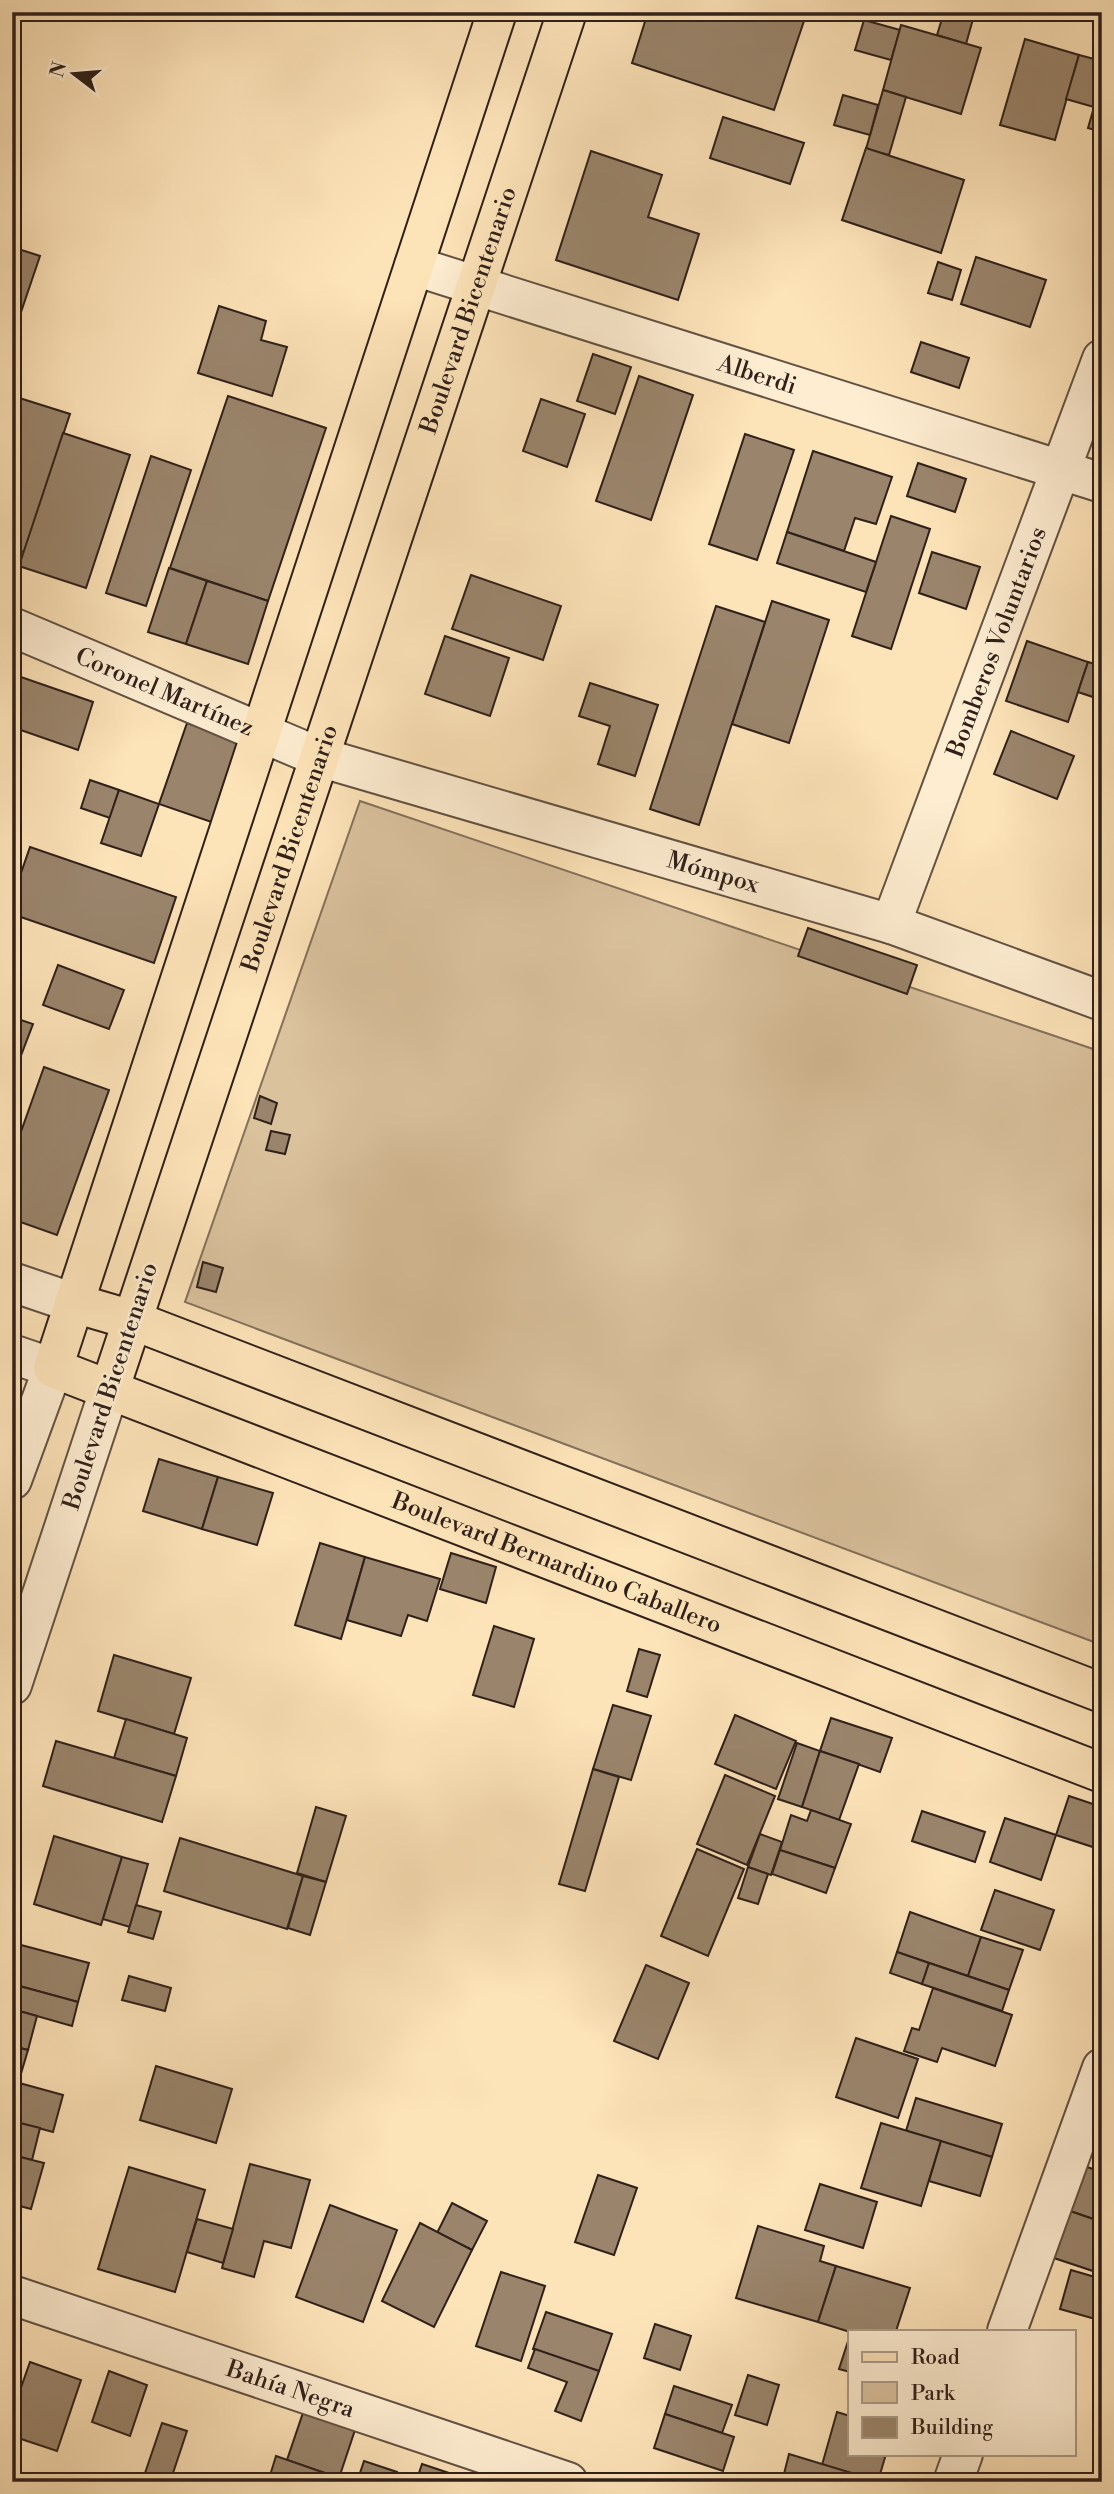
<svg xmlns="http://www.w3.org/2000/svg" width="1114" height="2494" viewBox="0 0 1114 2494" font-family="'Libre Bodoni',serif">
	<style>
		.green { fill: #dac29d; stroke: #84715c; stroke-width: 2 }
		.building { fill: #9a856c; stroke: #2f201a; stroke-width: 2 }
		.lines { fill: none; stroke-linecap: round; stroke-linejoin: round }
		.minor-casing { stroke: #625142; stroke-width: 42 }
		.major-casing { stroke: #2f201a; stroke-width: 42 }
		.minor { stroke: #feedd1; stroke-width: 38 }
		.major { stroke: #fde3b8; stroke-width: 38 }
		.labels { text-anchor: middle; stroke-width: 5; stroke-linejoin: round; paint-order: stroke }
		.street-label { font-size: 24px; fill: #2f201a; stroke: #feedd1 }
	</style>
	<rect width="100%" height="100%" fill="#fde3b8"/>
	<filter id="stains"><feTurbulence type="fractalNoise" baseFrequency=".00286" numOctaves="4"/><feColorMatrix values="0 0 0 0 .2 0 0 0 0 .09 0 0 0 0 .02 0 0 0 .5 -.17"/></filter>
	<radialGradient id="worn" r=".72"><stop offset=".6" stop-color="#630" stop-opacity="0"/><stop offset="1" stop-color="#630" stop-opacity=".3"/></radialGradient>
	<!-- green -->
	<polygon class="green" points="360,801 1102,1052 1102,1645 185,1302"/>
	<!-- building -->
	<g class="building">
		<polygon points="648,12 807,12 774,110 632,63"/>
		<polygon points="944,12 975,12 966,44 937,35"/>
		<polygon points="864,20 900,30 891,60 855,50"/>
		<polygon points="901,25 981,48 961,114 883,90"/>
		<polygon points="1025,39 1079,55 1055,140 1000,125"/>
		<polygon points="1079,55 1102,61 1102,132 1088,128 1094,107 1066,99"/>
		<polygon points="883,90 906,97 889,155 866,149"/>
		<polygon points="843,95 878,105 870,135 834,125"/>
		<polygon points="723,117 804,143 790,184 710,158"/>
		<polygon points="866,148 964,180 941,253 842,220"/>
		<polygon points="591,151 662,175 648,217 699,234 678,300 556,260"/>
		<polygon points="12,247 40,256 17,324 12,322"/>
		<polygon points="976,257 1046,280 1030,327 961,304"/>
		<polygon points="938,262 961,270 952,300 928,293"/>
		<polygon points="219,306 266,321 261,340 287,347 272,396 198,373"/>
		<polygon points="921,342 969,358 959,388 911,372"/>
		<polygon points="593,354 631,367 615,414 577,401"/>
		<polygon points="639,376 693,395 651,520 596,501"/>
		<polygon points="13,396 70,414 24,552 12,549"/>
		<polygon points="228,396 326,428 268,601 170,568"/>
		<polygon points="541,399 585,414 567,467 523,451"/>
		<polygon points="63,433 130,455 86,588 19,566"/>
		<polygon points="745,434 794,450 757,560 709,544"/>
		<polygon points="813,451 892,477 876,524 855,518 844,551 787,532"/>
		<polygon points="151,456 191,470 146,606 106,593"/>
		<polygon points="918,463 966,479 955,512 907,496"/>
		<polygon points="891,516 930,529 891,649 852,636"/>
		<polygon points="787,532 876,562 866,592 777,563"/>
		<polygon points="932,552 980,567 966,609 919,593"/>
		<polygon points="169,568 207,581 186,644 148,632"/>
		<polygon points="471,575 561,606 543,660 452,629"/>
		<polygon points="207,581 268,601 248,664 186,644"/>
		<polygon points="772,601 829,620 789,743 732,724"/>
		<polygon points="716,606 765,622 699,825 650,809"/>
		<polygon points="445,636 509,658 490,716 425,694"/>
		<polygon points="1027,641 1088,662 1068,722 1006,701"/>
		<polygon points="1088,662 1102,666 1102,700 1078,692"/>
		<polygon points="18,676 93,702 78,750 12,727 12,692"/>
		<polygon points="590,683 658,705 635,776 598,764 610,726 579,716"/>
		<polygon points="187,723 251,745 223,826 159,804"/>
		<polygon points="1011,731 1074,756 1057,799 994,774"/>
		<polygon points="90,780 119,790 110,818 81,808"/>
		<polygon points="119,790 159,804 141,856 101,843"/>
		<polygon points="30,847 176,897 154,963 12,914 12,899"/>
		<polygon points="808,928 917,965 907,994 798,956"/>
		<polygon points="58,965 124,990 109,1029 43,1005"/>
		<polygon points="12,1017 33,1024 12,1079"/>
		<polygon points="44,1067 109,1090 57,1235 12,1219 12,1157"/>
		<polygon points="260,1096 277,1103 271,1124 254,1118"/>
		<polygon points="271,1131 290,1135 285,1154 266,1150"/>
		<polygon points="203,1262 223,1268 216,1292 197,1287"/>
		<polygon points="159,1459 218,1477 202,1529 143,1511"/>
		<polygon points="218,1477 273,1493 257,1545 202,1529"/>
		<polygon points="320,1543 365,1557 341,1639 295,1625"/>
		<polygon points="451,1553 496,1567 486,1603 440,1589"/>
		<polygon points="365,1557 440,1579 427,1621 408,1615 401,1636 347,1620"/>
		<polygon points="494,1626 534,1639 514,1707 473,1695"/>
		<polygon points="639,1649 660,1655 647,1697 627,1691"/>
		<polygon points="114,1655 191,1678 174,1734 98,1711"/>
		<polygon points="613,1705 651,1716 631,1780 593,1769"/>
		<polygon points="735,1715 796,1741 776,1789 715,1764"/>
		<polygon points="831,1718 892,1738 880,1772 820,1751"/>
		<polygon points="126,1719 187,1738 176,1776 114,1758"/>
		<polygon points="56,1741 176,1776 162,1822 43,1786"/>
		<polygon points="797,1743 820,1751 802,1807 778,1799"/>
		<polygon points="820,1751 859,1764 839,1820 802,1807"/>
		<polygon points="593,1769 619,1777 585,1891 559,1884"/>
		<polygon points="725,1775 775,1796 747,1865 697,1844"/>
		<polygon points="1069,1796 1102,1807 1102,1850 1056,1835"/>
		<polygon points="316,1807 346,1816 326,1882 297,1873"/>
		<polygon points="811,1810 851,1824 835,1868 780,1850 791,1815 807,1821"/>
		<polygon points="922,1811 985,1832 975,1862 912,1841"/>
		<polygon points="1005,1818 1056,1835 1041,1880 990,1862"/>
		<polygon points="760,1834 782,1842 771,1875 748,1867"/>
		<polygon points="54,1836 122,1857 101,1925 34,1904"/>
		<polygon points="180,1838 303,1876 287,1929 164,1891"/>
		<polygon points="697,1849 744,1869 708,1956 661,1936"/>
		<polygon points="780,1850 835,1868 826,1893 772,1874"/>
		<polygon points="122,1857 148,1864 130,1927 103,1919"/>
		<polygon points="748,1867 768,1874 758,1904 738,1898"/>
		<polygon points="303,1876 326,1882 310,1935 288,1928"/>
		<polygon points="995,1890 1054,1910 1040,1950 981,1930"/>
		<polygon points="136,1905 161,1912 153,1939 128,1932"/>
		<polygon points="910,1912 981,1937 968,1976 897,1952"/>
		<polygon points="981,1937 1023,1950 1009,1990 968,1976"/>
		<polygon points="21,1945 89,1963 78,2002 12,1984"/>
		<polygon points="897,1952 929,1963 922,1984 890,1973"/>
		<polygon points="929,1963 1009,1990 1002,2011 922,1984"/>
		<polygon points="646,1965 689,1983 658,2059 614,2041"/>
		<polygon points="129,1976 171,1988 165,2011 122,2000"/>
		<polygon points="12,1984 78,2002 72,2026 12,2009"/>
		<polygon points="933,1988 1012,2015 995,2066 942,2048 937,2062 904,2051 912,2028 919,2030"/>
		<polygon points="12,2009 37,2016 28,2050 12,2046"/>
		<polygon points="856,2038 918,2059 898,2118 836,2097"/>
		<polygon points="12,2046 28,2050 20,2077 12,2075"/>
		<polygon points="156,2066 232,2089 216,2143 140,2120"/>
		<polygon points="12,2081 63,2095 53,2132 12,2121"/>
		<polygon points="916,2098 1002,2124 992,2157 906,2131"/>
		<polygon points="12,2121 40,2128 32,2160 12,2155"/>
		<polygon points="881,2123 941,2141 921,2206 861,2188"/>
		<polygon points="941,2141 992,2157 980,2196 929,2181"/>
		<polygon points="12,2155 44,2163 31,2209 12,2204"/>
		<polygon points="250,2164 310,2180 291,2248 264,2241 254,2277 222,2268"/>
		<polygon points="1084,2166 1102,2172 1102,2222 1070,2211"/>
		<polygon points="129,2167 205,2190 175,2292 98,2269"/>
		<polygon points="598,2175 637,2188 614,2255 575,2242"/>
		<polygon points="820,2184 877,2202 863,2248 805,2230"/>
		<polygon points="452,2203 487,2221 472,2250 437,2233"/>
		<polygon points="330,2205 397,2230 363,2322 296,2297"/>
		<polygon points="1070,2211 1102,2222 1102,2274 1054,2258"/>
		<polygon points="197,2219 233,2229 223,2263 187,2252"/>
		<polygon points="420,2223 472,2250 434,2327 382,2301"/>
		<polygon points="758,2226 824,2246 820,2261 836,2266 818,2322 736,2298"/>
		<polygon points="836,2266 910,2288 896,2331 850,2332 818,2322"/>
		<polygon points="1071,2270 1102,2279 1102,2321 1060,2309"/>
		<polygon points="501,2272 545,2286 521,2361 476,2346"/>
		<polygon points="546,2312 612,2334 599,2371 533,2349"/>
		<polygon points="655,2324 691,2336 680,2370 644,2358"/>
		<polygon points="850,2335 850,2372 839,2369"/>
		<polygon points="535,2349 599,2371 581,2421 555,2411 567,2382 528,2368"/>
		<polygon points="30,2362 81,2380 57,2451 12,2436 12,2413"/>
		<polygon points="109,2371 147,2385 130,2436 92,2422"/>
		<polygon points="748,2375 779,2385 767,2425 735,2415"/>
		<polygon points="674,2386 732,2405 722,2433 665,2414"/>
		<polygon points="307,2401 359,2418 339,2478 287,2460"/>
		<polygon points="837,2412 850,2416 850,2454 886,2454 878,2481 822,2465"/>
		<polygon points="665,2414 734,2437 723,2471 654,2448"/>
		<polygon points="162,2423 187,2431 170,2482 142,2482"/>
		<polygon points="789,2454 878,2481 782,2482"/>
		<polygon points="276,2456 339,2478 338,2482 268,2482"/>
		<polygon points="364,2461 397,2472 394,2482 357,2482"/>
		<polygon points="422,2464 470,2480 470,2482 416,2482"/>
	</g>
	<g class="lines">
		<!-- minor casing -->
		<g class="minor-casing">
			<g id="minor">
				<path id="s1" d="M 414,266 L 1102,483"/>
				<path id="s2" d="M 12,627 L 319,757 L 891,924 L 1102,1001"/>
				<path id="s3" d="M 891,924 L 1102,359"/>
				<polyline points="12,1282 74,1303"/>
				<polyline points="12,1354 53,1368 12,1480"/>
				<polyline points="12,1685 109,1391"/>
				<path id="s4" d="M 12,2295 L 568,2482"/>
				<polyline points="1007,2331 1102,2068"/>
				<polyline points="953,2482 963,2454"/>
			</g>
		</g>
		<!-- major casing -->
		<g class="major-casing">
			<g id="major">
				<path id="s5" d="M 497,12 L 53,1368 L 1102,1773"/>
				<polyline points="74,1303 132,1320 1102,1693"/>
				<path id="s6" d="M 109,1391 L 567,12"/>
			</g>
		</g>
		<!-- minor -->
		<use href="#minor" class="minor"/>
		<!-- major -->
		<use href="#major" class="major"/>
	</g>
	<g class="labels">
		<!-- street labels -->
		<g class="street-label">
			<text dy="8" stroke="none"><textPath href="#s6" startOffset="1139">Boulevard Bicentenario</textPath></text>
			<text dy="8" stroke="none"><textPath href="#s1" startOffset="360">Alberdi</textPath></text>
			<text dy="8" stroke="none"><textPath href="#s3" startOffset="301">Bomberos Voluntarios</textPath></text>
			<text dy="8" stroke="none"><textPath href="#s2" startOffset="166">Coronel Martínez</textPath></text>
			<text dy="8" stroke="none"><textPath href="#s6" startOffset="572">Boulevard Bicentenario</textPath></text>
			<text dy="8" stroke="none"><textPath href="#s2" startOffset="744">Mómpox</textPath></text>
			<text transform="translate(110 1386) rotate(-72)" y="8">Boulevard Bicentenario</text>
			<text dy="8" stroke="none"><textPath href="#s5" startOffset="1967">Boulevard Bernardino Caballero</textPath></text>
			<text dy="8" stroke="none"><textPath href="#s4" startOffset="294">Bahía Negra</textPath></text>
		</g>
	</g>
	<!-- margin -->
	<rect width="1114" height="2494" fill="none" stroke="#fde3b8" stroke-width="42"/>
	<rect x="14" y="14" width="1086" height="2466" fill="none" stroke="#2f201a" stroke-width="3.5"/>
	<rect x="21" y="21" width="1072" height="2452" fill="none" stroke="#2f201a" stroke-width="2"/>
	<!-- legend -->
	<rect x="848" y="2330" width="228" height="126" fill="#feedd1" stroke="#ab9b88" stroke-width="2"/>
	<rect x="862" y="2352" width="35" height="10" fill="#fde3b8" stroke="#ab9b88" stroke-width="2"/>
	<text x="911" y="2364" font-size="21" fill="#2f201a">Road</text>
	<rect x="862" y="2382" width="35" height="21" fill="#dac29d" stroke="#ab9b88" stroke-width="2"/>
	<text x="911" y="2400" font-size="21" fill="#2f201a">Park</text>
	<rect x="862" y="2417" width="35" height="21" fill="#9a856c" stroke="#ab9b88" stroke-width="2"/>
	<text x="911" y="2434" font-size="21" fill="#2f201a">Building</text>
	<!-- north arrow -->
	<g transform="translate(74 74) rotate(286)" stroke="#feedd1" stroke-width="5" paint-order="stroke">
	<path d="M0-5L12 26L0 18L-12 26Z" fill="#2f201a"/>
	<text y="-10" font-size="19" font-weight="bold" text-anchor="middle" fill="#2f201a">N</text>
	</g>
	<rect width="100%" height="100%" filter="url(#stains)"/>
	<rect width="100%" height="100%" fill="url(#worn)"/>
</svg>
